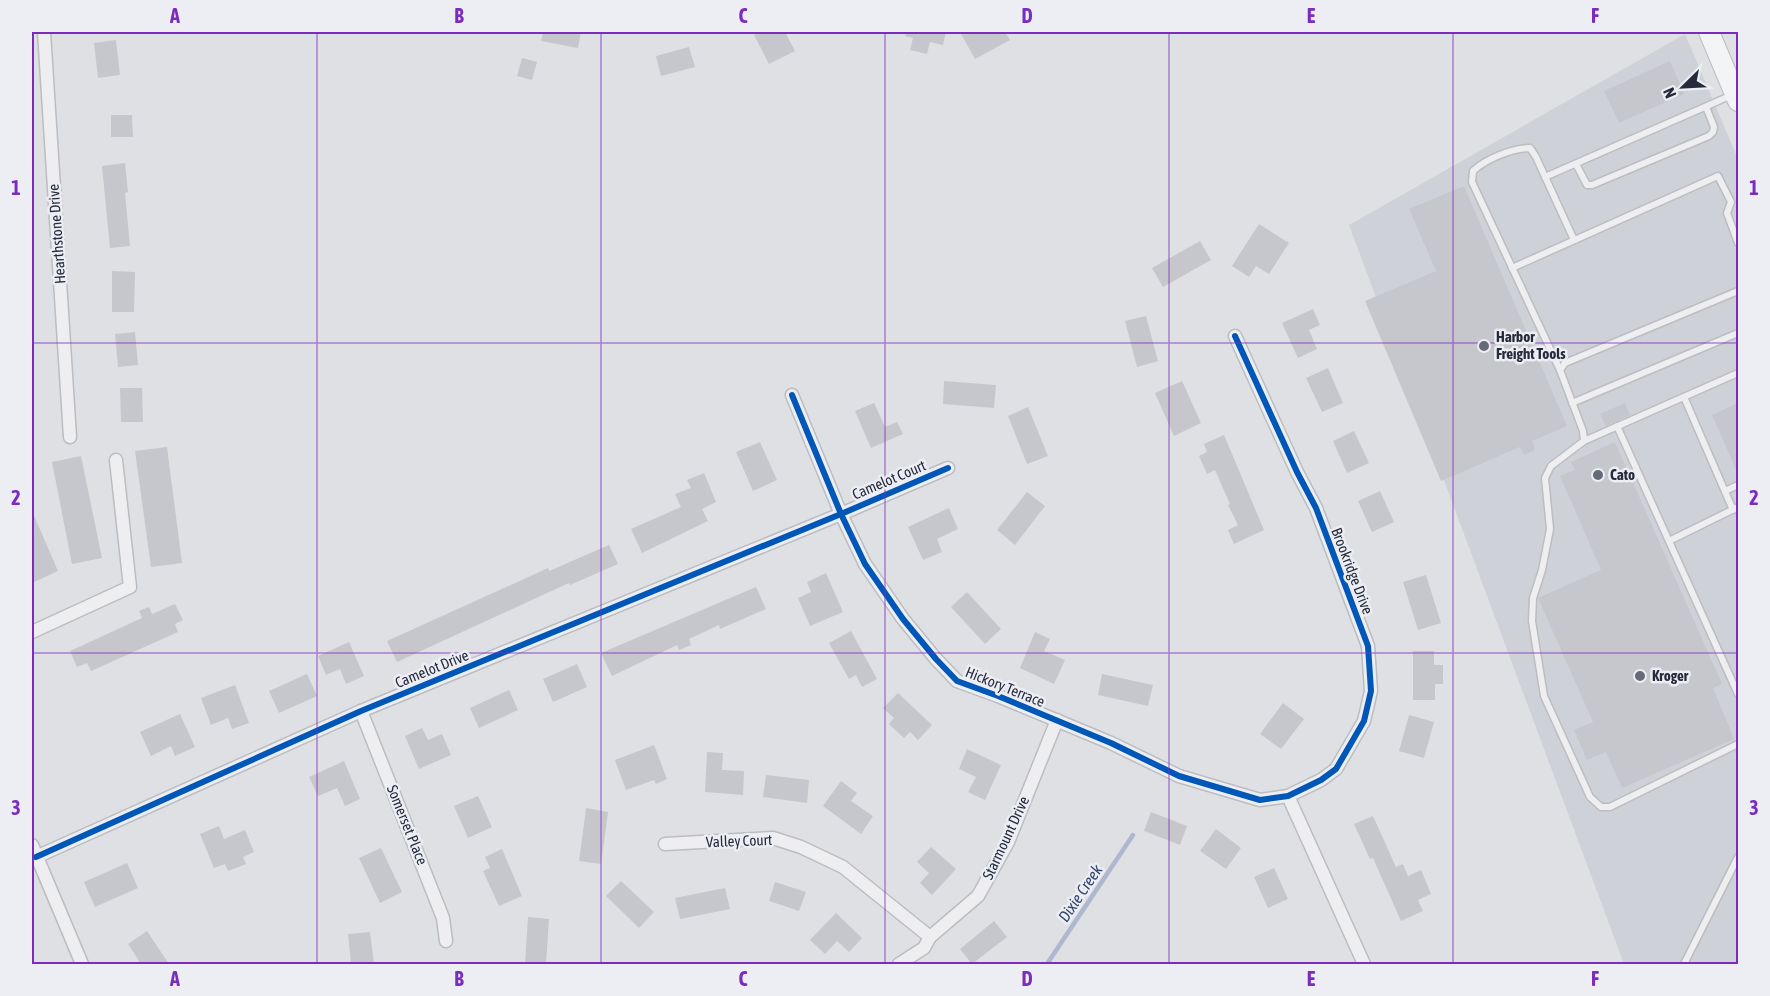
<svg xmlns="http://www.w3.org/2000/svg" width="1770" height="996" viewBox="0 0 1770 996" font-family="'Asap Condensed',sans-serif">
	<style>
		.built { fill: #cfd1d8 }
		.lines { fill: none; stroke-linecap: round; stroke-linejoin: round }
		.stream { stroke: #adb8cf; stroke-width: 4.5 }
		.building { fill: #c6c7cc }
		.lane-casing { stroke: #bbbdc0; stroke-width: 9 }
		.street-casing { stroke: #bbbdc0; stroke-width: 15 }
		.primary-casing { stroke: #bbbdc2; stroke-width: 22 }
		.lane { stroke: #eeeef1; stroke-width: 6 }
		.street { stroke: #eeeef1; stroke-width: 12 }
		.primary { stroke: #f2f4f5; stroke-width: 20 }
		.cycleway-casing { stroke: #eceef4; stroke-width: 10 }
		.cycleway { stroke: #0057b8; stroke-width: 6 }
		.grid { fill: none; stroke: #7b2cbf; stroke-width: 1.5; stroke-opacity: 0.55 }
		.poi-dot { fill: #666a77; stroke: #eceef4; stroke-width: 2 }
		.labels { text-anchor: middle; stroke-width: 5; stroke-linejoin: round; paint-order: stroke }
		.street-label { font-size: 15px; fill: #262b3c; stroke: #eceef4 }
		.poi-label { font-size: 15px; font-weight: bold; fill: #262b3c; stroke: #eceef4; text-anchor: start }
		.water-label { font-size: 16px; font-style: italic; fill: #32446f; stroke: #eceef4 }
		.neatline { fill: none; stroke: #7b2cbf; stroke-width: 2 }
		.grid-label { font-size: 20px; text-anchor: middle; font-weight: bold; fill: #7b2cbf }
	</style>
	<rect width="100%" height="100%" fill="#dee0e4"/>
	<!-- built -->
	<polygon class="built" points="1685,34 1738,159 1738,964 1624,964 1349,225"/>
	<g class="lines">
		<!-- stream -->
		<polyline class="stream" points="1047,964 1133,835"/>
	</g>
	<!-- building -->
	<g class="building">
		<polygon points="543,32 581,32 578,48 541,41"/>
		<polygon points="760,32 785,32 795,51 769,64 754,35"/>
		<polygon points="906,32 946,32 943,45 930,42 927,54 910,50 913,38 905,36"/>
		<polygon points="960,32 1005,32 1010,40 975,59"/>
		<polygon points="116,40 120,75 98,78 94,43"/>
		<polygon points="689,47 695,67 661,76 656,56"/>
		<polygon points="522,58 537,62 532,80 517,76"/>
		<polygon points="1670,61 1684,94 1619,123 1604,91"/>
		<polygon points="111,115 132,115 133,137 111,137"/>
		<polygon points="125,163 128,192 125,193 130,246 110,248 102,166"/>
		<polygon points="1464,186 1567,426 1532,441 1535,450 1524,455 1520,447 1441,481 1365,301 1436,271 1409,209"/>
		<polygon points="1259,224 1289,243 1269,274 1256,266 1249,277 1232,266"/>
		<polygon points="1200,241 1211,260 1163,287 1152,268"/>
		<polygon points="112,271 135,272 134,312 112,312"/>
		<polygon points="1313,309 1320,325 1309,330 1317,349 1298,358 1282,323"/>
		<polygon points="1146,316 1158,361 1137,367 1125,321"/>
		<polygon points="135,332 138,365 118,367 115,334"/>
		<polygon points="1328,368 1343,403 1322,412 1306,378"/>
		<polygon points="944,381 996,385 994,408 943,404"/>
		<polygon points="1182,381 1201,423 1174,436 1155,393"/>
		<polygon points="120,388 142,388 143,422 121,422"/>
		<polygon points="874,403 885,427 897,422 903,434 871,448 855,411"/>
		<polygon points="1625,403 1630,415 1606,426 1600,414"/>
		<polygon points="1738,403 1738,474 1712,415"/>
		<polygon points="1028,407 1048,456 1027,464 1008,416"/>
		<polygon points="1354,431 1369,463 1347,473 1333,441"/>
		<polygon points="1224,435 1264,530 1234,544 1228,530 1238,525 1228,505 1230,504 1215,470 1207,474 1199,456 1207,452 1204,444"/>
		<polygon points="760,442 777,480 753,491 736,452"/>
		<polygon points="1615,442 1722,684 1713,688 1734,739 1622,788 1606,752 1587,760 1574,730 1593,722 1538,598 1601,570 1560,476 1575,470 1571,462"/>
		<polygon points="167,447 182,563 151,567 135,451"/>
		<polygon points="81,456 102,558 72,564 52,462"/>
		<polygon points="704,473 716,502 702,509 708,521 642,553 631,529 681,507 675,494 691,488 687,480"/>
		<polygon points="1380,491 1394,522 1372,532 1358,501"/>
		<polygon points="1027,492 1045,506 1015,545 997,530"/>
		<polygon points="949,508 958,529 937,539 942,552 923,560 908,527"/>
		<polygon points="32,511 58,571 32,583"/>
		<polygon points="609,545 618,564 570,585 569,583 397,662 387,641 548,568 549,571"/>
		<polygon points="826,573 843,612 810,626 798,598 811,592 807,582"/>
		<polygon points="1426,575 1441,623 1418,630 1403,582"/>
		<polygon points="756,587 766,609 720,629 719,625 689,639 691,645 679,650 677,645 612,676 601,653"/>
		<polygon points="967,592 1001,629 985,644 951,607"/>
		<polygon points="175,604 183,620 175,624 178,632 91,671 87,663 77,667 70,651 142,618 139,611 149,607 152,614"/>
		<polygon points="851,631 877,679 862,687 856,675 849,679 829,643"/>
		<polygon points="1035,632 1050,639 1044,651 1065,660 1054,684 1020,668"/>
		<polygon points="349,642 364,676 346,684 340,669 326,675 318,656"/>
		<polygon points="1413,651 1434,651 1434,665 1443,665 1443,684 1435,684 1435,700 1413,700"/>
		<polygon points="577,664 587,687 553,702 543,679"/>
		<polygon points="307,674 317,696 279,713 269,691"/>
		<polygon points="1102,674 1153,685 1148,706 1098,695"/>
		<polygon points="235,685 249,723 232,729 228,718 211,725 201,698"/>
		<polygon points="509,690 518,710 479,728 470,708"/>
		<polygon points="898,693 932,725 918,740 910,732 904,738 889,724 894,718 883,708"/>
		<polygon points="1283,703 1304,719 1281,749 1260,734"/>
		<polygon points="180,714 195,747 175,756 171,746 151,756 140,732"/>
		<polygon points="1409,715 1434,722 1424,758 1399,751"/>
		<polygon points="422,728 428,740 442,734 451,755 419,769 405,736"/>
		<polygon points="654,745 667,779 656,784 654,780 626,790 615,760"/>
		<polygon points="967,749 1001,765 985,800 968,792 976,777 959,769"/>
		<polygon points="707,752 723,753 722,770 744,771 743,795 705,792"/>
		<polygon points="344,761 360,799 345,806 337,788 318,796 309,777"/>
		<polygon points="766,775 809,780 807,803 763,797"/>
		<polygon points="841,781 857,793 851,801 873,816 861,834 823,806"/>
		<polygon points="478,796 492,827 468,838 454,806"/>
		<polygon points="586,808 608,812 601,864 579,861"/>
		<polygon points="1151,812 1187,826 1180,845 1144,831"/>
		<polygon points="1373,816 1396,867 1403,864 1408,876 1421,870 1431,894 1418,900 1423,911 1401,921 1373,858 1370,859 1354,824"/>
		<polygon points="219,826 224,839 245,830 254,852 243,857 246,864 228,871 225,864 214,868 200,834"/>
		<polygon points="1216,829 1241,848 1226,869 1200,851"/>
		<polygon points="931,847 956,869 932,895 920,883 929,873 917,862"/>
		<polygon points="381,848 402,892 380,903 359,858"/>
		<polygon points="502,849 522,896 499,906 483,871 490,868 485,857"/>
		<polygon points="127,863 138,888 95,907 84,882"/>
		<polygon points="1274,868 1288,899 1268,908 1254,877"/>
		<polygon points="621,881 654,912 639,928 606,896"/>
		<polygon points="775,882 806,892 799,911 769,901"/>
		<polygon points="725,888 730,909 680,919 675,898"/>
		<polygon points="836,913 862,938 849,952 837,941 825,954 810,940"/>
		<polygon points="528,917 549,919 546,964 525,964"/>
		<polygon points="994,921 1007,937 972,964 960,949"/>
		<polygon points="147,931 169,964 141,964 128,944"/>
		<polygon points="370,932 374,964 351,964 348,934"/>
	</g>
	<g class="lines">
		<!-- lane casing -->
		<g class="lane-casing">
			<g id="lane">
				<polyline points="1576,164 1587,185 1592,185 1709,136 1713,132 1714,127 1706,107"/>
				<polyline points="1545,177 1732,95"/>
				<polyline points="1512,268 1718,176 1731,202 1727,213 1738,243"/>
				<polyline points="1738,291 1565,363 1560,370 1583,431 1584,441 1551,466 1545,478 1550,529 1542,570 1533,598 1532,621 1544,696 1590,797 1601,807 1610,807 1738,744"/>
				<path d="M 1560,370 L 1472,182 L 1473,171 C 1486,159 1512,148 1530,148 L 1536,157 L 1574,240"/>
				<polyline points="1684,397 1733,510"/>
				<polyline points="1572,403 1738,333"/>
				<polyline points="1617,426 1738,694"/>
				<polyline points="1584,441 1738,373"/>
				<polyline points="1725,491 1738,485"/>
				<polyline points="1669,541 1738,507"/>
				<polyline points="1684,964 1738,857"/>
			</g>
		</g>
		<!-- street casing -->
		<g class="street-casing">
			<g id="street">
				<polyline points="44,32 70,437"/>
				<polyline points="792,395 841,514 865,564 903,619 936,659 957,681 998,696 1111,743 1179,776 1260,800 1288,796 1321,780 1336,769 1364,721 1371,691 1368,646 1316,508 1297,472 1235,336"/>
				<polyline points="32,632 130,587 116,460"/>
				<polyline points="361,711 443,918 446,941"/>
				<polyline points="1288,796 1364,964"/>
				<polyline points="665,844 773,838 801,847 843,867 930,937 924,948 899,964"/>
				<polyline points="32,845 82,964"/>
				<polyline points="36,857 361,711 841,514 948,468"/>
				<polyline points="930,937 978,896 1008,842 1057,720"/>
			</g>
		</g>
		<!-- primary casing -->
		<g class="primary-casing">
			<polyline id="primary" points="1709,32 1738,101"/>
		</g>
		<!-- lane -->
		<use href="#lane" class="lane"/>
		<!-- street -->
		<use href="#street" class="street"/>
		<!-- primary -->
		<use href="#primary" class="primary"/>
		<!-- cycleway casing -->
		<g class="cycleway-casing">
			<g id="cycleway">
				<polyline points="792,395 841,514 865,564 903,619 936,659 957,681 998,696 1111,743 1179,776 1260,800 1288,796 1321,780 1336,769 1364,721 1371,691 1368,646 1316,508 1297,472 1235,336"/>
				<polyline points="36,857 361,711 841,514 948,468"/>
			</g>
		</g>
		<!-- cycleway -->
		<use href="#cycleway" class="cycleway"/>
	</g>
	<!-- grid -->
	<path class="grid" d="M 317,32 L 317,964M 601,32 L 601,964M 885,32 L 885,964M 1169,32 L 1169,964M 1453,32 L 1453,964M 32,343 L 1738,343M 32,653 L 1738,653"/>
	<!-- markers -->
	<g class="poi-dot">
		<circle cx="1484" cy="346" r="6"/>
		<circle cx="1598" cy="475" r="6"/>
		<circle cx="1640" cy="676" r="6"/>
	</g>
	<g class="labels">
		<!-- street labels -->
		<g class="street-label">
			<text transform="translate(57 234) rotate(-94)" y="5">Hearthstone Drive</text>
			<text transform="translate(889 480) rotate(-23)" y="5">Camelot Court</text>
			<text transform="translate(1352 571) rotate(69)" y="5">Brookridge Drive</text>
			<text transform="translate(432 669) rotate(-22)" y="5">Camelot Drive</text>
			<text transform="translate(1005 687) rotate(22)" y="5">Hickory Terrace</text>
			<text transform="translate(407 825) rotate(68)" y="5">Somerset Place</text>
			<text transform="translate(1006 838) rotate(-65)" y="5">Starmount Drive</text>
			<text transform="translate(739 841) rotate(-2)" y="5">Valley Court</text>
		</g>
		<!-- poi labels -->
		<g class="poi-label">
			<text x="1496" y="342">Harbor<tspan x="1496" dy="17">Freight Tools</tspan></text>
			<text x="1610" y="480">Cato</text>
			<text x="1652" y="681">Kroger</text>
		</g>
		<!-- water labels -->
		<g class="water-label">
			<text transform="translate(1080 893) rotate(-56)" y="6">Dixie Creek</text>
		</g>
	</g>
	<!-- border -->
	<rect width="1770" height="996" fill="none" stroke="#eceef4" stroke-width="66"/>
	<!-- north arrow -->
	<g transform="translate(1683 87) rotate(246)" stroke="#eceef4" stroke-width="4.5" paint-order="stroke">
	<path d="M0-4.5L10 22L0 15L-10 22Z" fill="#262b3c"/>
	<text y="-9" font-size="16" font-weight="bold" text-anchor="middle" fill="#262b3c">N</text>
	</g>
	<rect x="33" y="33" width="1704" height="930" class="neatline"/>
	<g class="grid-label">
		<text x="175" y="23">A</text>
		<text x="459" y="23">B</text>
		<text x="743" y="23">C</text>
		<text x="1027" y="23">D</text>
		<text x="1311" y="23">E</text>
		<text x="1595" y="23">F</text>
		<text x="16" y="195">1</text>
		<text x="1754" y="195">1</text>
		<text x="16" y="505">2</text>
		<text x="1754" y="505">2</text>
		<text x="16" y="815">3</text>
		<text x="1754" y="815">3</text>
		<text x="175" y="986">A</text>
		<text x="459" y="986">B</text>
		<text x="743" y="986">C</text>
		<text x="1027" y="986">D</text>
		<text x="1311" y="986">E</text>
		<text x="1595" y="986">F</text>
	</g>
</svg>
